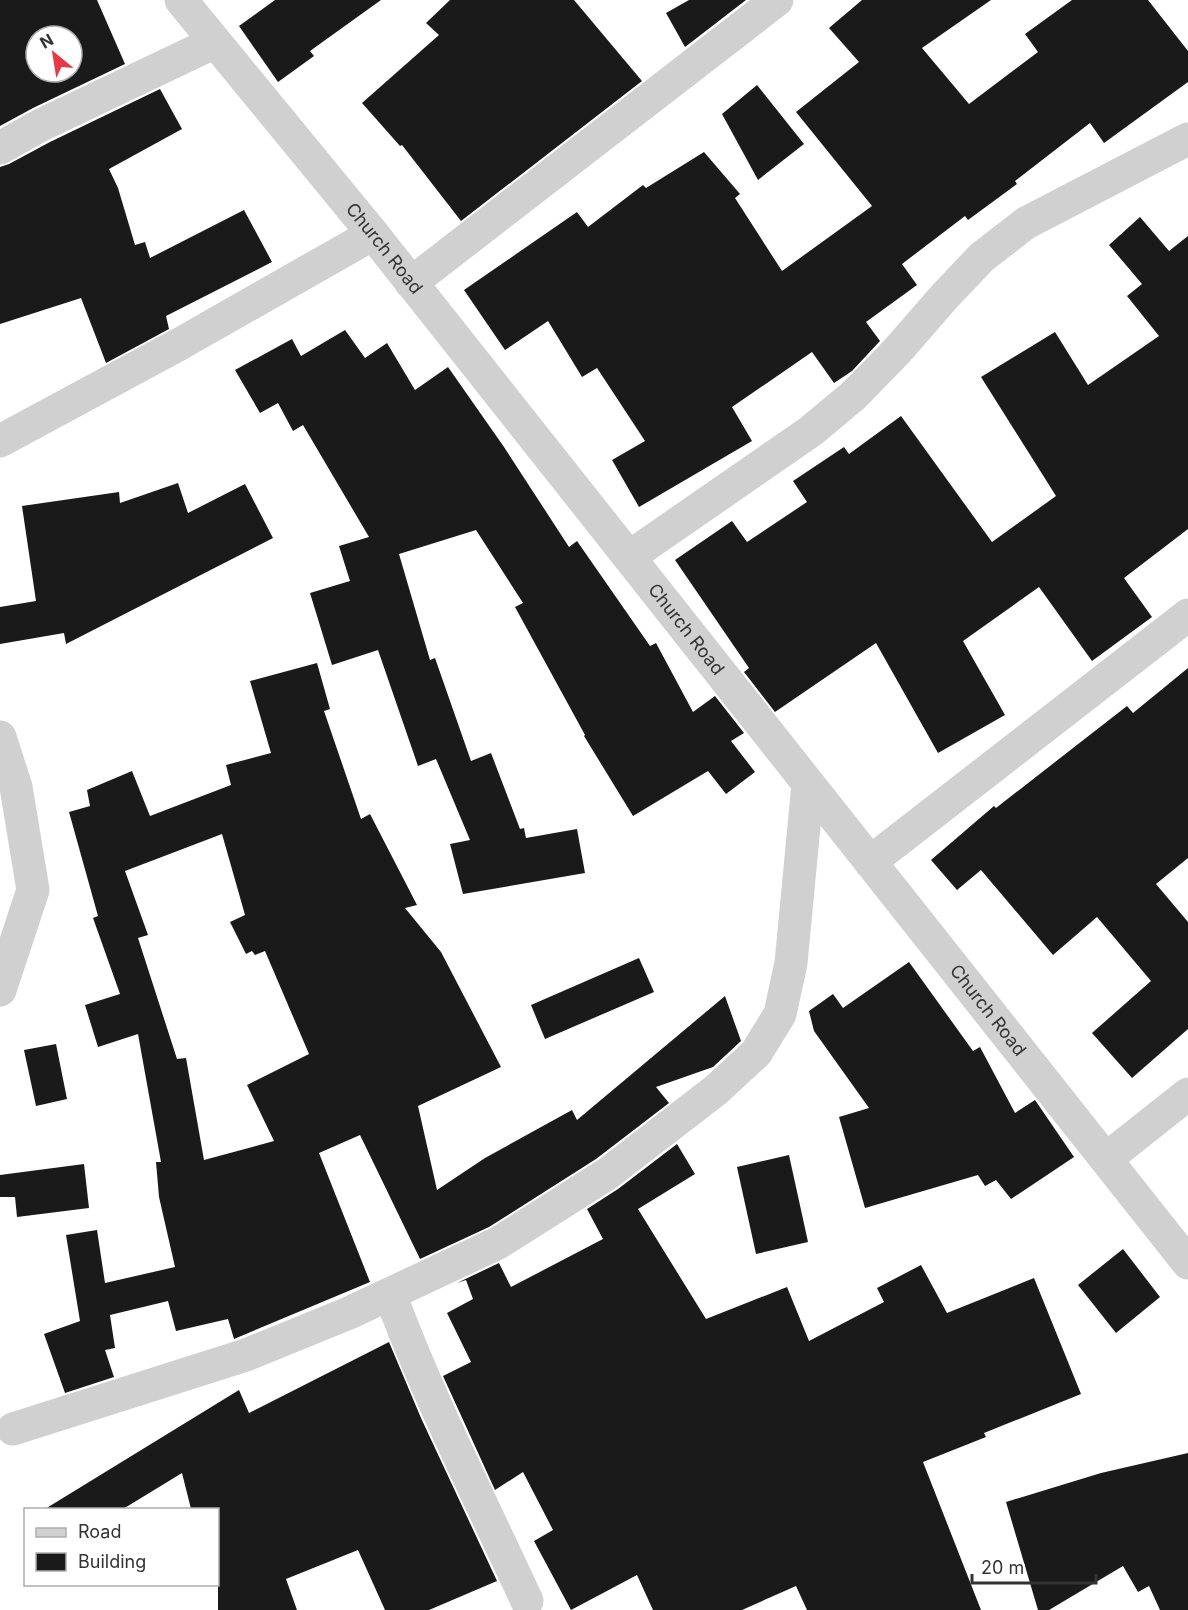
<svg xmlns="http://www.w3.org/2000/svg" width="1188" height="1610" viewBox="0 0 1188 1610" font-family="Inter,sans-serif">
	<style>
		.building { fill: #1a1a1a; fill-rule: evenodd }
		.lines { fill: none; stroke-linecap: round; stroke-linejoin: round }
		.minor { stroke: #d0d0d0; stroke-width: 33 }
		.labels { text-anchor: middle; stroke-width: 6; stroke-linejoin: round; paint-order: stroke }
		.street-label { font-size: 18px; fill: #333; stroke: #fff }
	</style>
	<rect width="100%" height="100%" fill="#fff"/>
	<!-- building -->
	<g class="building">
		<path d="M 0,0 L 97,0 L 125,64 L 33,108 L 0,126 ZM 36,36 L 72,36 L 72,72 L 36,72 Z"/>
		<polygon points="275,0 381,0 310,51 314,56 278,82 239,26"/>
		<polygon points="450,0 574,0 642,81 461,221 402,145 400,146 362,103 439,35 426,23"/>
		<polygon points="689,0 746,0 685,47 666,13"/>
		<polygon points="862,0 991,0 922,48 969,104 1038,52 1025,34 1072,0 1148,0 1188,51 1188,82 1104,143 1090,123 1015,181 1017,184 968,220 965,216 902,264 917,285 866,322 880,341 852,371 834,383 812,352 732,407 752,441 639,507 612,460 645,441 597,368 582,377 548,321 505,350 464,290 577,212 588,227 643,185 646,188 704,152 740,194 735,198 782,271 872,206 796,112 859,62 829,28"/>
		<polygon points="757,85 804,144 758,180 722,114"/>
		<polygon points="160,89 182,129 109,169 118,188 135,245 145,242 150,258 244,210 272,262 166,316 169,329 106,363 81,298 0,324 0,167 9,164 50,142"/>
		<polygon points="1140,217 1169,251 1188,236 1188,529 1124,578 1152,617 1092,661 1039,587 963,641 1005,715 938,753 876,643 775,712 744,672 749,668 675,560 732,521 747,542 807,502 793,481 844,447 849,454 901,416 992,542 1056,496 981,377 1055,332 1088,385 1159,336 1127,296 1142,284 1109,245"/>
		<polygon points="345,330 365,358 387,343 415,390 448,367 504,447 569,547 577,541 650,646 656,643 693,712 715,696 744,733 731,741 755,772 726,794 708,771 633,816 584,736 585,735 515,607 523,603 476,530 399,554 430,660 435,658 471,761 491,753 520,829 524,828 526,838 577,829 585,873 463,894 450,844 470,840 436,759 418,766 378,650 332,665 310,593 350,581 339,546 369,537 303,425 293,431 278,403 260,413 235,370 292,339 301,356"/>
		<polygon points="178,483 188,513 245,484 273,538 66,644 64,633 0,644 0,607 36,601 22,506 119,492 120,503"/>
		<path d="M 317,663 L 330,709 L 324,711 L 361,819 L 370,814 L 417,905 L 405,908 L 441,952 L 501,1067 L 418,1106 L 437,1190 L 485,1158 L 572,1110 L 577,1120 L 725,996 L 741,1041 L 713,1067 L 656,1087 L 669,1103 L 596,1159 L 489,1227 L 420,1259 L 360,1135 L 319,1153 L 370,1282 L 234,1339 L 228,1319 L 176,1331 L 168,1301 L 110,1315 L 115,1348 L 105,1350 L 114,1377 L 65,1393 L 44,1334 L 80,1321 L 66,1235 L 97,1230 L 105,1283 L 175,1267 L 159,1197 L 156,1162 L 161,1162 L 138,1034 L 98,1047 L 85,1005 L 120,994 L 93,918 L 98,916 L 69,812 L 90,806 L 87,790 L 132,771 L 150,816 L 231,785 L 226,765 L 271,753 L 250,681 ZM 222,834 L 245,915 L 230,922 L 246,954 L 252,951 L 255,955 L 265,951 L 309,1054 L 247,1085 L 274,1141 L 204,1160 L 186,1058 L 177,1059 L 138,938 L 148,935 L 125,871 Z"/>
		<polygon points="1188,668 1188,858 1156,884 1188,922 1188,1029 1132,1078 1092,1033 1151,981 1097,917 1053,955 981,870 957,890 931,860 994,806 996,808 1127,706 1133,713"/>
		<polygon points="639,958 654,992 545,1039 531,1005"/>
		<polygon points="909,962 973,1051 980,1047 1015,1113 1035,1100 1074,1157 1011,1199 996,1180 985,1186 978,1175 865,1208 839,1117 869,1108 814,1031 809,1011 833,994 843,1008"/>
		<polygon points="56,1044 67,1099 36,1106 24,1050"/>
		<polygon points="677,1144 695,1174 638,1209 706,1319 787,1287 809,1341 884,1302 877,1288 921,1265 947,1313 1034,1278 1081,1394 984,1433 986,1437 923,1462 981,1610 807,1610 796,1586 742,1610 653,1610 637,1575 571,1610 534,1541 553,1530 523,1472 495,1490 443,1376 471,1362 447,1313 473,1299 466,1280 457,1283 499,1263 511,1287 603,1239 587,1209 618,1189"/>
		<polygon points="789,1155 808,1242 756,1254 737,1167"/>
		<polygon points="84,1164 89,1208 17,1217 15,1197 0,1197 0,1175"/>
		<polygon points="1123,1249 1160,1297 1116,1333 1078,1285"/>
		<polygon points="389,1342 421,1418 497,1581 429,1610 385,1610 358,1550 286,1579 297,1610 218,1610 218,1509 191,1509 182,1473 123,1509 45,1509 239,1390 249,1413"/>
		<polygon points="1188,1453 1188,1610 1160,1610 1149,1586 1138,1592 1123,1566 1049,1610 1038,1610 1006,1502 1101,1473"/>
	</g>
	<g class="lines">
		<!-- minor -->
		<g class="minor">
			<path id="s1" d="M 181,0 L 373,234 L 1188,1263"/>
			<polyline points="0,148 41,125 215,42"/>
			<polyline points="411,283 777,0"/>
			<polyline points="0,441 178,345 373,234"/>
			<polyline points="629,557 811,431 854,395 897,351 944,297 982,257 1026,223 1188,139"/>
			<polyline points="0,737 16,787 33,890 0,990"/>
			<polyline points="870,862 1188,615"/>
			<polyline points="1106,1159 1188,1094"/>
			<path d="M 390,1294 C 429,1399 480,1499 527,1601"/>
			<polyline points="13,1429 246,1355 349,1313 498,1243 607,1174 716,1090 756,1053 780,1014 791,963 808,784"/>
		</g>
	</g>
	<g class="labels">
		<!-- street labels -->
		<g class="street-label">
			<text dy="6" stroke="none"><textPath href="#s1" startOffset="321">Church Road</textPath></text>
			<text dy="6" stroke="none"><textPath href="#s1" startOffset="807">Church Road</textPath></text>
			<text dy="6" stroke="none"><textPath href="#s1" startOffset="1293">Church Road</textPath></text>
		</g>
	</g>
	<!-- legend -->
	<rect x="24" y="1508" width="195" height="78" fill="#ffffff" stroke="#adadad" stroke-width="1.5"/>
	<rect x="36" y="1528" width="30" height="9" fill="#d0d0d0" stroke="#adadad" stroke-width="1.5"/>
	<text x="78" y="1538" font-size="18" fill="#333333">Road</text>
	<rect x="36" y="1553" width="30" height="18" fill="#1a1a1a" stroke="#adadad" stroke-width="1.5"/>
	<text x="78" y="1568" font-size="18" fill="#333333">Building</text>
	<!-- north arrow -->
	<g transform="translate(54 54) rotate(330)"><circle r="28" fill="#ffffff" stroke="#adadad" stroke-width="1.5"/>
	<path d="M0-4.5L10 22L0 15L-10 22Z" fill="#e63946"/>
	<text y="-9" font-size="16" font-weight="bold" text-anchor="middle" fill="#333333">N</text>
	</g>
	<!-- scale -->
	<path d="M972 1574v9h124v-9" fill="none" stroke="#333333" stroke-width="3"/>
	<text x="981" y="1574" font-size="18" fill="#333333" stroke="#ffffff" stroke-width="4.5" paint-order="stroke">20 m</text>
</svg>
